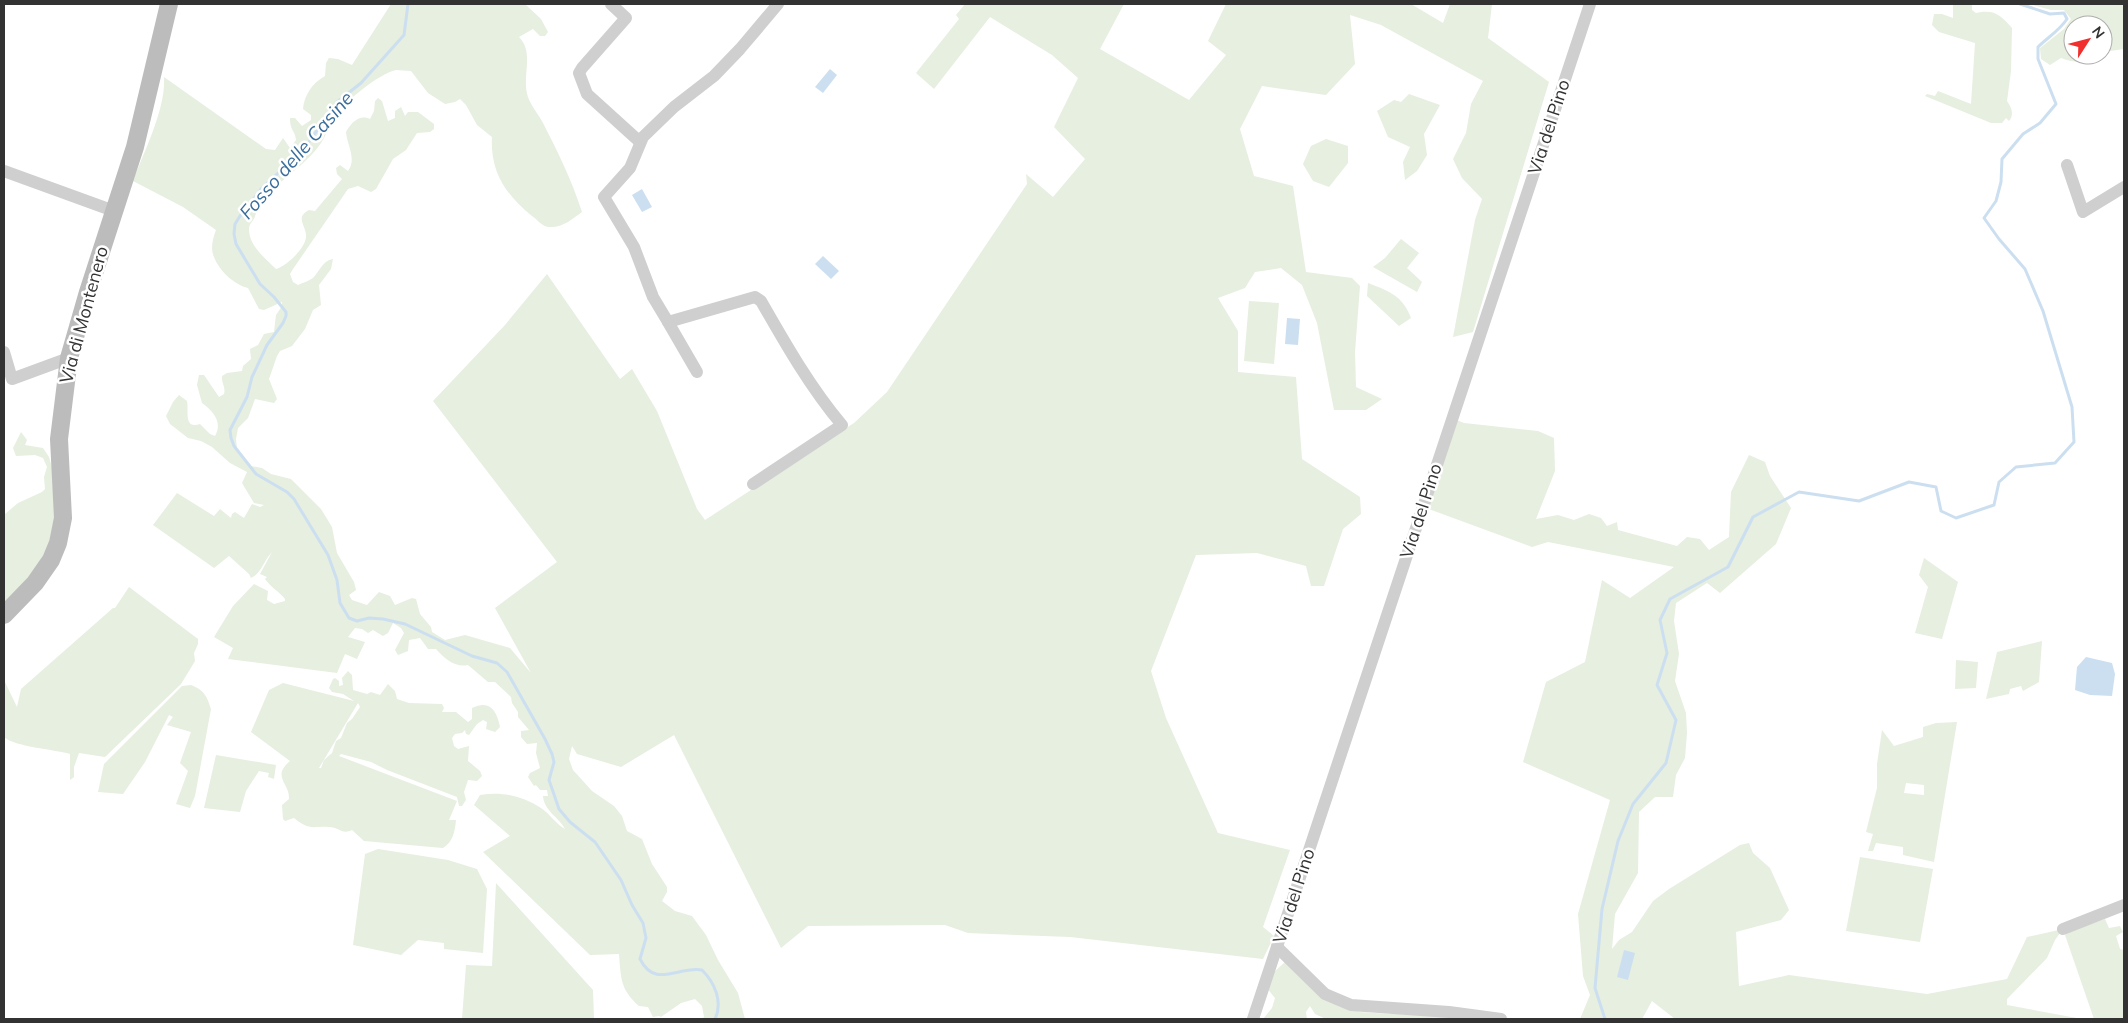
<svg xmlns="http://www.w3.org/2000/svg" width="2128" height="1023" viewBox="0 0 2128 1023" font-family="Mulish,sans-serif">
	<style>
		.green { fill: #e7efe0; fill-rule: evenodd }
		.water { fill: #ccdff0 }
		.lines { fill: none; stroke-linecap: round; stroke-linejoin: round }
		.stream { stroke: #ccdff0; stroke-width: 3 }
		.street { stroke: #cfcfcf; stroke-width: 12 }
		.secondary { stroke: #bcbcbc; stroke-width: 18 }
		.labels { text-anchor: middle; stroke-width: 5; stroke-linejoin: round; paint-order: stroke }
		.street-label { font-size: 18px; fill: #323232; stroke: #fff }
		.water-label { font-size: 19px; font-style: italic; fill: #396d9c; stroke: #fff }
	</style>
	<rect width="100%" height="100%" fill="#fff"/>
	<!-- green -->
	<g class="green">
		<path d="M 391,4 L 525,4 L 541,19 L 548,32 L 545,36 L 540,36 L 533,29 L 519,37 C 535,53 521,77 528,97 C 531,106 539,115 543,123 C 558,152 572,181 582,212 C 572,219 564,227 551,227 C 543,228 538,220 532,216 C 506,195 490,172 492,137 L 477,125 L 466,105 L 460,99 L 455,102 L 445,104 L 428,93 L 411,71 C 406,71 400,70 396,70 C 378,74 345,102 335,116 C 328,128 324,142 314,152 C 294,175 267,186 255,216 C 254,221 249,223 249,229 C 249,246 265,258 276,269 C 287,266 308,246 306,234 C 304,223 296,217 309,210 L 315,211 L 342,179 L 337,174 L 336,168 L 340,165 L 348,171 C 357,159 347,145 346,132 C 351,123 359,114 370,119 L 374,111 L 375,101 L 378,98 L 382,101 L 388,121 L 395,118 L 395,111 L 401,107 L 405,116 L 408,112 L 418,112 L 434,124 L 434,129 L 430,132 L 417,133 L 406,150 L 393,159 L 376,189 L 371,192 L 358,186 L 348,189 L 293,269 L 290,274 L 293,282 L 298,285 C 302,283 309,281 313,278 C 320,271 322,261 333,259 L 331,269 L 319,285 L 321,305 L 313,310 L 305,329 L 292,346 L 280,351 L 277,356 L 269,379 L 277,399 L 274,403 L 255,399 L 248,418 L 238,428 L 236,439 L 237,449 L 251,466 L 262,468 L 271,474 L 291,479 L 321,509 L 332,527 L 337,553 L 354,582 L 356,590 L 349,595 L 352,600 L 367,605 L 379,592 L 390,596 L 395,605 L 412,598 L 416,599 L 420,614 L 431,627 L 432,632 L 445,640 L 465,635 L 510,648 L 531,673 L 495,608 L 557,562 L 433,401 L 505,325 L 547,274 L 620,379 L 632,369 L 657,411 L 697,509 L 705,520 L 854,423 L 887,392 L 1027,184 L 1026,174 L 1053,197 L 1085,159 L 1054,127 L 1078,78 L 1052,55 L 990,17 L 934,89 L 916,73 L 959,19 L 956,15 L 965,4 L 1124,4 L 1100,49 L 1189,100 L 1226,55 L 1208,41 L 1226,4 L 1411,4 L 1443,23 L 1450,4 L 1492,4 L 1488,38 L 1549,82 L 1473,332 L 1453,337 L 1475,220 L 1482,199 L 1462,178 L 1453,159 L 1466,133 L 1471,104 L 1483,81 L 1381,25 L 1350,15 L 1355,64 L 1326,95 L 1262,86 L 1240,129 L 1254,176 L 1293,186 L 1306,272 L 1352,278 L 1360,286 L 1355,352 L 1356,387 L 1382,399 L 1366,410 L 1334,410 L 1317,323 L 1302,285 L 1281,268 L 1255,272 L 1245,288 L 1218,298 L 1238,331 L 1238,372 L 1296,377 L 1302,459 L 1360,497 L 1361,514 L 1343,529 L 1324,586 L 1311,586 L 1306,566 L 1257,553 L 1196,555 L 1151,671 L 1166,718 L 1218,833 L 1290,850 L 1263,927 L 1274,936 L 1263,959 L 1070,937 L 968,933 L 945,925 L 808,926 L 781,948 L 674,735 L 621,767 L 577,754 L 572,746 L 569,759 L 573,770 L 592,791 L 614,806 L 622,816 L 627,831 L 642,839 L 652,864 L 667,887 L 667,892 L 662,901 L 675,911 L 692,916 L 706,935 L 718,960 L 738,993 L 745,1019 L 702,1019 L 704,1017 L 702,1006 L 695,999 L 681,1003 L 661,1017 L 659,1016 L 653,1017 L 648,1007 L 639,1006 C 620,989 621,978 619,954 L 590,955 L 483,852 L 510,836 L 474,805 L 480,795 C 502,791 522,796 541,808 C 550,814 556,824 565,829 C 559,817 544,811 543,796 L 548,796 L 547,790 L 540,790 L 536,785 L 534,786 L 528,777 L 530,773 L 540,768 L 536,753 L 537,743 L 527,744 L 521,737 L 521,731 L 529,730 L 518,717 L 518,712 L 512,703 L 511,697 L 495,682 L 488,682 L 468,665 C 455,668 444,658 436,649 L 428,649 L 420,638 L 409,640 L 408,651 L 398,655 L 395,650 L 404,633 L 401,628 L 393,623 L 388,633 L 383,636 L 373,630 L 368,633 L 362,629 L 355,628 L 348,637 L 365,642 L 357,659 L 345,654 L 337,673 L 228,659 L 233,648 L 214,637 L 233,606 L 254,584 L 268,591 L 267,600 L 274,604 L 285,601 L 285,599 C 278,590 272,589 265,579 L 267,577 L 260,574 L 272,552 C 264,560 261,574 251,578 L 249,574 L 229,556 L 214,568 L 153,525 L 177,493 L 214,516 L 220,509 L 231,518 L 232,514 L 235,512 L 244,518 L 252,504 L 260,507 L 264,505 L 254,503 L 242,483 L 247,472 L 230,463 L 212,447 L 201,441 L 188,438 L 170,424 L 166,416 L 173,402 L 179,395 L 187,401 C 189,410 183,430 200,424 L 210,434 L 215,436 C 223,422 213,411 202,403 L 197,385 L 199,375 L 204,375 L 219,397 L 224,394 C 226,387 221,383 222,376 L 227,373 L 242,371 L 243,366 L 251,359 L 250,349 L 258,345 L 264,334 L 274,332 L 276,315 L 282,306 L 282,302 L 264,310 L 259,309 L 248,288 C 235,285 219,271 214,257 C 210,248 213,238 216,230 L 183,207 L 133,181 C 144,151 166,109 164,77 L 266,149 L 275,150 L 283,138 L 290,148 L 296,140 C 295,130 290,131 290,118 L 295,118 L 302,126 L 311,120 L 311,115 L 303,109 C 304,96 312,83 325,76 L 326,63 L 329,58 L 338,59 L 352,65 Z"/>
		<path d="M 1953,4 L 1972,4 L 1972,10 L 1976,13 C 1995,9 2000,15 2012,28 L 2011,71 L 2007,101 C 2011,107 2015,114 2009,121 L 2006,118 L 2002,123 L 1991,123 L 1925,96 L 1927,94 L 1935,96 L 1938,91 L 1971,104 L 1975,43 L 1939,32 L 1932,25 L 1934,14 L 1942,14 L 1953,18 Z"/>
		<path d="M 2029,4 L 2124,4 L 2124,49 L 2103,52 L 2103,25 L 2073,25 L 2073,55 L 2094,55 C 2086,65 2072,62 2061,58 L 2050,65 L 2041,59 L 2040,48 L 2064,29 L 2071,19 L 2064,10 L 2051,10 Z"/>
		<polygon points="1409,94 1440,105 1424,134 1427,155 1417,171 1405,180 1403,162 1410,147 1388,137 1377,111 1394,100 1401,102"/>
		<polygon points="1326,139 1348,146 1348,163 1329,187 1313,181 1303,164 1311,146"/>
		<polygon points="1401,239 1419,253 1407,268 1422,282 1417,292 1373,267 1385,258"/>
		<path d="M 1368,283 C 1389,291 1403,296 1411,318 L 1399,326 L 1367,296 Z"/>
		<polygon points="1249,301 1279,303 1274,364 1244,361"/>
		<polygon points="1452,418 1464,423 1538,431 1554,438 1555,471 1536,519 1558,515 1574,520 1589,514 1601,518 1607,526 1617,522 1618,530 1677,546 1687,537 1700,539 1709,550 1729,537 1731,492 1749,455 1765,462 1770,476 1791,508 1776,544 1720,593 1707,583 1676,603 1674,621 1679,654 1675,681 1686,713 1687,733 1685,758 1676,775 1673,797 1655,797 1639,812 1638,873 1615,914 1612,949 1619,940 1632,932 1653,901 1669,889 1740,845 1749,843 1753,853 1770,868 1789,910 1781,920 1736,932 1739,986 1789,975 1927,994 2007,979 2027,937 2063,929 2055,940 2047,958 2007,999 2007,1005 2082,1019 1675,1019 1652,1001 1642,1019 1580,1019 1590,995 1583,976 1578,914 1610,800 1523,762 1546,682 1585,662 1602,580 1630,598 1674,567 1548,542 1532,547 1426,508"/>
		<polygon points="21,432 27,440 25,445 43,448 49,457 53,471 55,543 32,577 4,604 4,515 18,503 42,492 45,489 44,477 47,467 43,458 35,455 16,456 13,448"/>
		<polygon points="1924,558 1958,582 1942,639 1915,633 1928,587 1919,575"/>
		<path d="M 129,587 L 198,639 L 198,644 L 194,653 L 195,661 L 181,684 L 105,757 L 79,753 L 74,767 L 74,777 L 70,780 L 70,754 C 53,749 15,747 4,737 L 4,680 L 17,707 L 21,689 L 113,608 L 115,608 Z"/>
		<polygon points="2042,641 2039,682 2023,691 2021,686 2010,689 2009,694 1986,699 1997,652"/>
		<polygon points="1956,660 1978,662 1976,688 1955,689"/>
		<path d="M 348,671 L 352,675 L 353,690 L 367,694 L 371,692 L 380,695 L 388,684 L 395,691 L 397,699 L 409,703 L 442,704 L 444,708 L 442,712 L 456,712 L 468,722 L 472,719 L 472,708 C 490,699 497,711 500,727 L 495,732 L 486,729 L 487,722 L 483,720 L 477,724 L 469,735 L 466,734 L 465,730 L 462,733 L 455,734 L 452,738 L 454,746 L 458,749 L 469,746 L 468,761 L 480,771 L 482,776 L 477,781 L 468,780 L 464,792 L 466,800 L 462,806 L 459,806 L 457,797 L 387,770 L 371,762 L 341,754 L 339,756 L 457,801 L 449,820 L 456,820 C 455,831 453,842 443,848 L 364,841 L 352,830 C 342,835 339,827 329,827 C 312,826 310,831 294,818 L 285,821 L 283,819 L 282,805 L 289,799 C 290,783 271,777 290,761 L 251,732 L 269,690 L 283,683 L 354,701 L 343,694 L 332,692 L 329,688 L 333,679 L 335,678 L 339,681 L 339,686 L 343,685 L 342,678 ZM 358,703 L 360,707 L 352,719 L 347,723 L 341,738 L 336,741 L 332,753 L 324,760 L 321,768 L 319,768 Z"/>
		<path d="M 191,685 C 204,690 207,696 211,709 L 195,796 L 190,808 L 176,804 L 188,771 L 180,763 L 191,732 L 167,725 L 173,717 L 169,715 L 145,762 L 123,794 L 98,792 L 104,764 L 182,686 Z"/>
		<path d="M 1957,722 L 1934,862 L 1903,855 L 1903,847 L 1876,843 L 1873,851 L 1868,851 L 1873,834 L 1866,832 L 1877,788 L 1877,764 L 1882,730 L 1894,746 L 1923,737 L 1923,727 L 1936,723 ZM 1906,783 L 1924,785 L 1924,795 L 1904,793 Z"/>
		<polygon points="216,755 276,765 274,779 268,777 269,773 259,771 246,791 240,812 204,808"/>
		<polygon points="378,849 448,860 477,869 487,889 483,953 444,949 444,943 418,940 401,955 353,945 365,854"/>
		<polygon points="1860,857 1933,869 1920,942 1846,931"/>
		<polygon points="496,883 593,990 594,1019 462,1019 466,965 492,966"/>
		<polygon points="2105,919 2109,928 2120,926 2123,932 2116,936 2120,949 2124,950 2124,1019 2094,1019 2065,935 2071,931"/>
		<polygon points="1286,961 1360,1012 1390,1014 1404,1013 1463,1019 1326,1019 1315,1014 1310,1006 1306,1012 1307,1019 1263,1019 1272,1008 1275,998 1266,987 1273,973"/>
	</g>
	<!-- water -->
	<g class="water">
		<polygon points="830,69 837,75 823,93 815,87"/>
		<polygon points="642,189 652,207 642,212 632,195"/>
		<polygon points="823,256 839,271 831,279 815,264"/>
		<polygon points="1287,318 1300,319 1298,345 1285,344"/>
		<polygon points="2086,657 2112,663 2115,674 2112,696 2090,695 2075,690 2077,667"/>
		<polygon points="1624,950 1635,953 1628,980 1617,977"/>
	</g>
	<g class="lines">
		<!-- stream -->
		<g class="stream">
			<path d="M 408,4 L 404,35 L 361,83 L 337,102 L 304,149 L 262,188 L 240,216 L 235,224 L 234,234 L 236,244 L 260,284 L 274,297 L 286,312 L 286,316 L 283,323 L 267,345 L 252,377 L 247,397 L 230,430 L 231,438 L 234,446 L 256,474 L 287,492 L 294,499 L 328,555 L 337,580 L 340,603 L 349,618 L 357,621 L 369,618 L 383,619 L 405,624 L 472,656 L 497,663 L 507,672 L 545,739 L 552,754 L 554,762 L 549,780 L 559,809 L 570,822 L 595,842 L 621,880 L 632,905 L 643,923 L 646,938 L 640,959 C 655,989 678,966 702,970 C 715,983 723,1002 715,1019"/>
			<path d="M 1605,1019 L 1595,988 L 1602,909 L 1618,841 L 1633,804 L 1666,763 L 1676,720 L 1657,685 L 1667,653 L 1660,620 L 1670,599 L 1728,567 L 1753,517 L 1799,492 L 1859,501 L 1909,482 L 1936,487 L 1941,511 L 1956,518 L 1994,505 L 1999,482 L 2016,467 L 2055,463 L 2074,442 L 2072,407 L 2043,311 L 2025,269 L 1999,239 L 1984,218 L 1996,201 L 2001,182 L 2002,159 L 2023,134 L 2040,123 L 2056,104 L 2038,59 L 2038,47 C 2048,37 2059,31 2067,19 L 2064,13 L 2050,14 L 2020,4"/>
		</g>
		<!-- street -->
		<g class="street">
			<polyline points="611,4 626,18 582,68 579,73 587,94 640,142"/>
			<polyline points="2067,165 2083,212 2124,187"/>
			<polyline points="4,171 114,211"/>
			<polyline points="668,322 697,372"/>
			<polyline points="4,352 12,379 69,358"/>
			<path d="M 753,484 L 842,425 C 810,387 785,343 761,301 L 755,297 L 668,322 L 653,297 L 634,247 L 604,197 L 630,168 L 643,137 L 674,107 L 714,76 L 740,49 L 778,4"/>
			<polyline points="2063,929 2124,905"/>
			<polyline points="1277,947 1325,994 1351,1005 1449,1012 1501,1019"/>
			<polyline points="1253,1019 1590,4"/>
		</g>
		<!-- secondary -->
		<polyline class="secondary" points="4,615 35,583 51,560 58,543 63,518 59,439 69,358 88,292 135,147 169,4"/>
	</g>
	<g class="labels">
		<!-- street labels -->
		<g class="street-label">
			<text transform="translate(1549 127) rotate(-72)" y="6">Via del Pino</text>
			<text transform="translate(84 315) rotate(-75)" y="6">Via di Montenero</text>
			<text transform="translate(1421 511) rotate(-72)" y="6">Via del Pino</text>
			<text transform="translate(1294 896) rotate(-72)" y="6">Via del Pino</text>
		</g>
		<!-- water labels -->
		<g class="water-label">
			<text transform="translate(296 155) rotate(-49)" y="7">Fosso delle Casine</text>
		</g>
	</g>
	<!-- border -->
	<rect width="2128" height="1023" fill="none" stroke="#323232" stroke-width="10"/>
	<!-- north arrow -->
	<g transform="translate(2088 40) rotate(54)"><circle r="24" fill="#ffffff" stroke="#adadad"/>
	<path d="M0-4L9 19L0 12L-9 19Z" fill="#f12f2c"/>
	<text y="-8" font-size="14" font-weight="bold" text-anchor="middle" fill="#323232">N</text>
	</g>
</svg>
